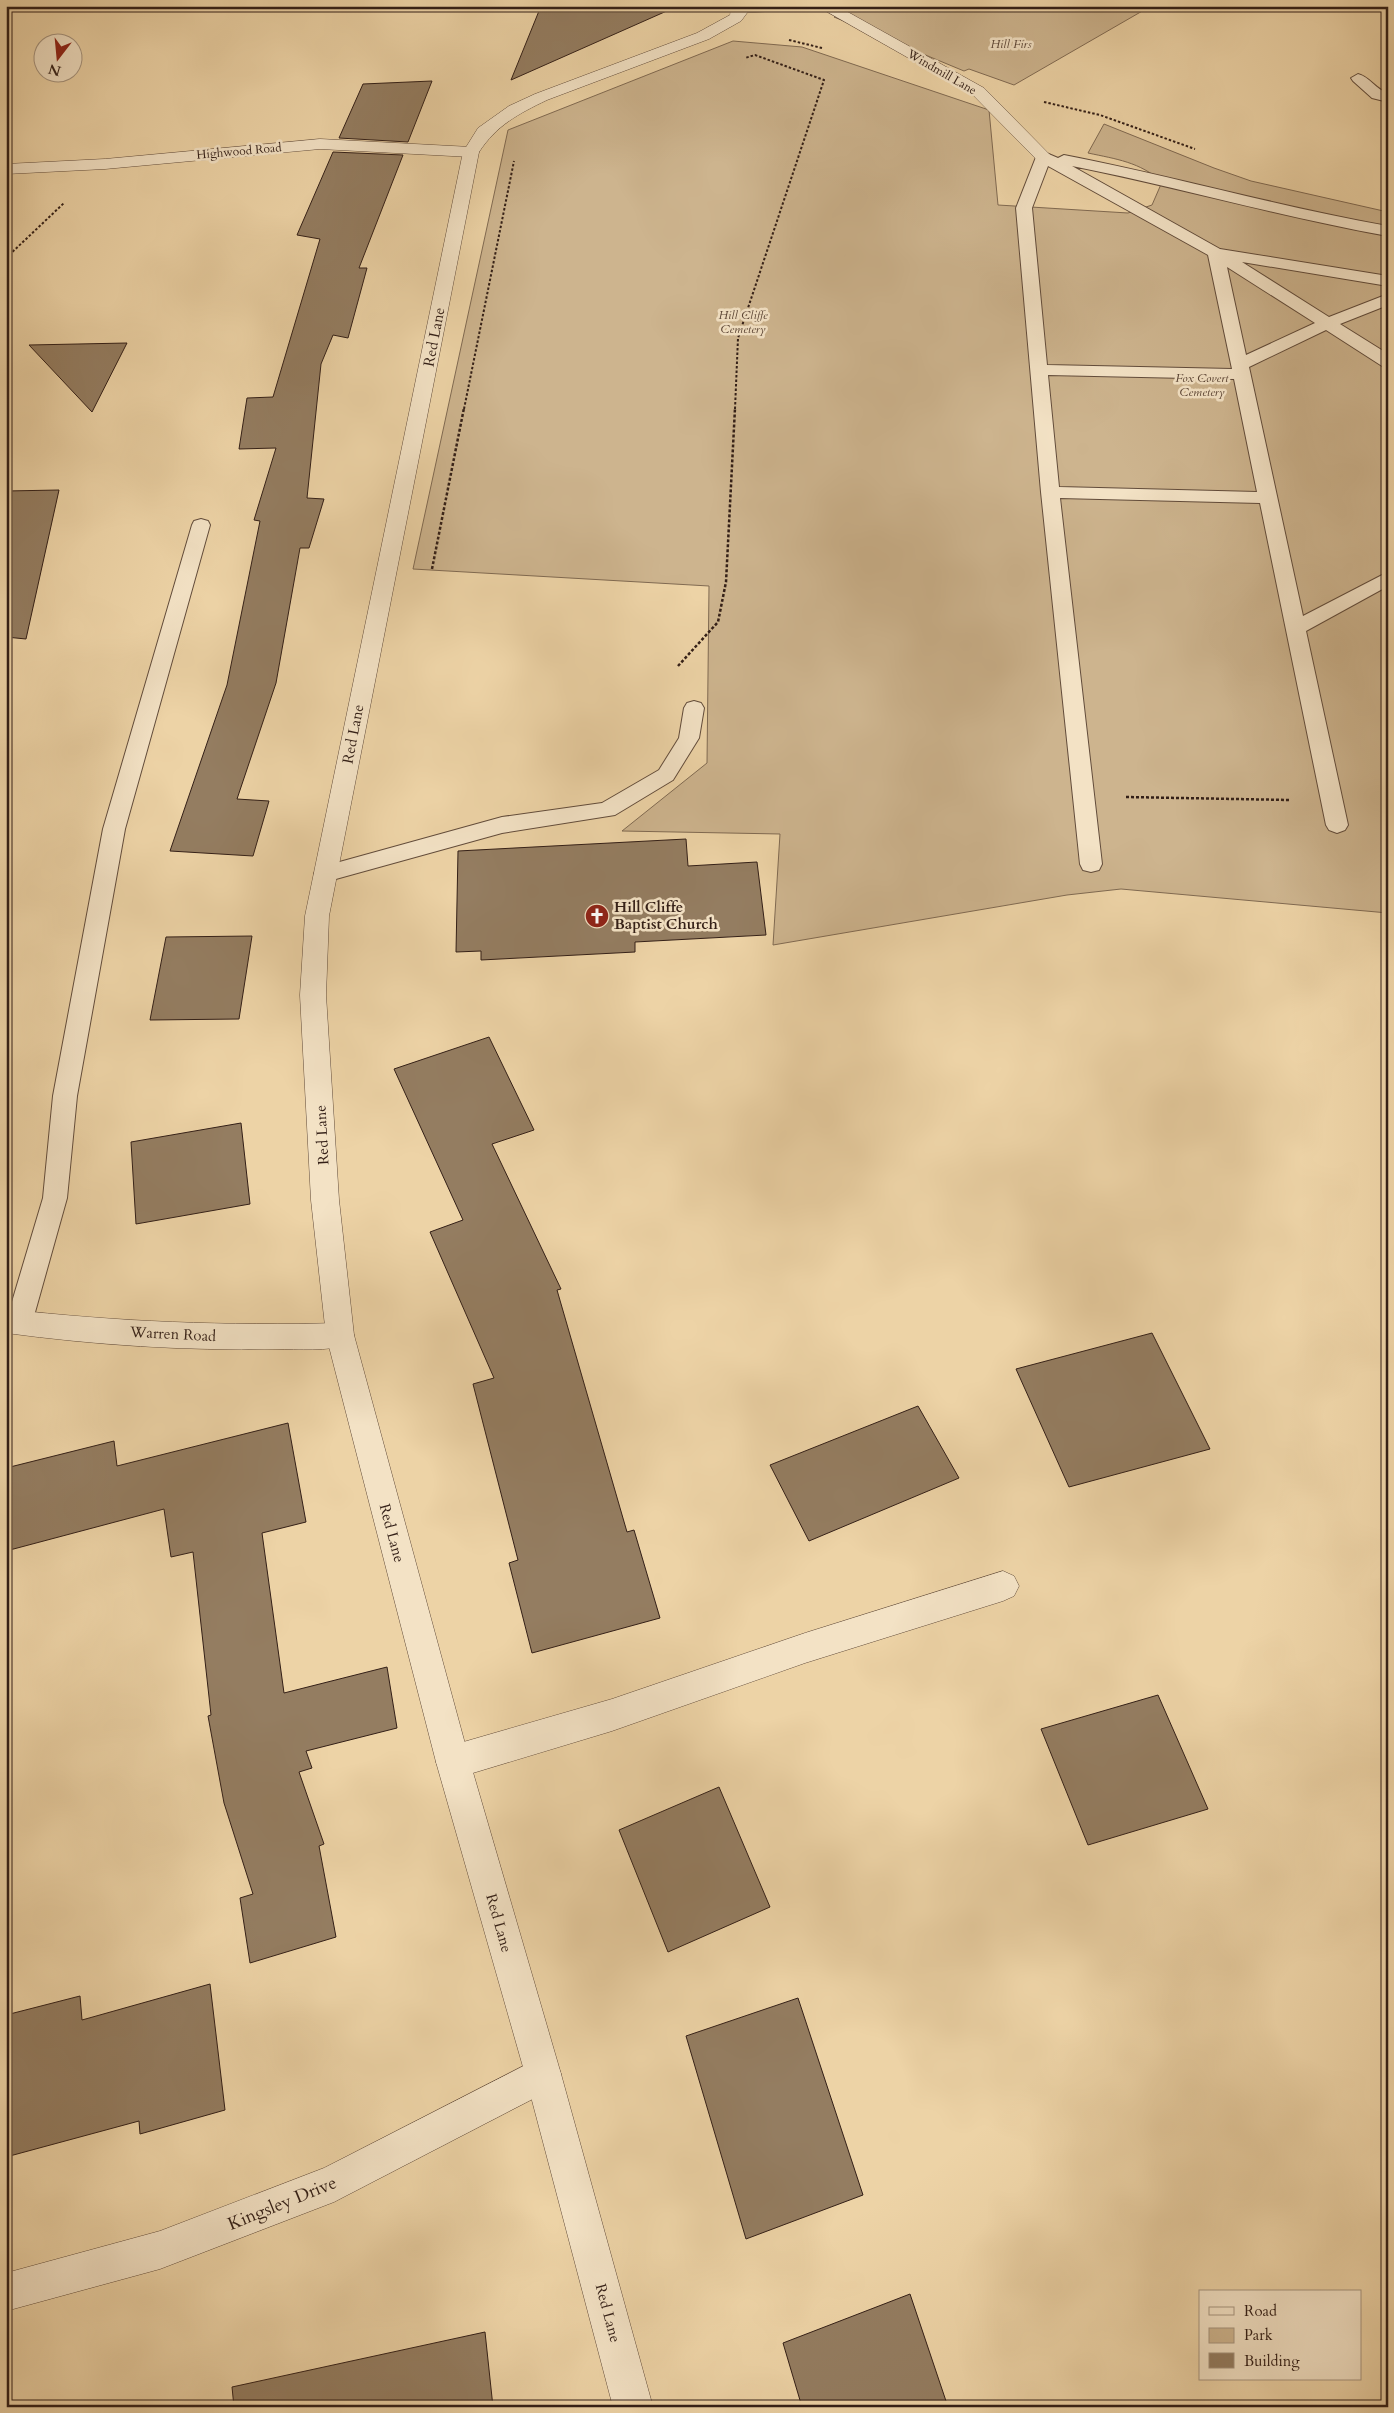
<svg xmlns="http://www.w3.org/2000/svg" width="1394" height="2413" viewBox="0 0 1394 2413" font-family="Cardo,serif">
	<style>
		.green { fill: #cdb48e; stroke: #806a52 }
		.building { fill: #947d61; stroke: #331f17 }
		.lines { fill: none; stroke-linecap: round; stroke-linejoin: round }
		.service-casing { stroke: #624c3b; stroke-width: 2 }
		.minor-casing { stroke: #624c3b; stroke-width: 1 }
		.tertiary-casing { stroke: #624c3b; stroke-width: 1 }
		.path-far1 { stroke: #331f17; stroke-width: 2; stroke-dasharray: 2.5 2; stroke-linecap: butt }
		.path { stroke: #331f17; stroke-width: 2.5; stroke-dasharray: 3 2; stroke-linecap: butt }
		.service { fill: #f3e2c5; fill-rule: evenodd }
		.minor { fill: #f3e2c5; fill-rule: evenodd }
		.tertiary { fill: #f3e2c5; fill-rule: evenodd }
		.labels { text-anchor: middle; stroke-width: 5; stroke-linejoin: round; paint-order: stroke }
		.far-park-label { font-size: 12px; font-style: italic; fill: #5a4435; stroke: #f3e2c5 }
		.far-street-label { font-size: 12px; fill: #331f17; stroke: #f3e2c5 }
		.street-label { font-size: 15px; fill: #331f17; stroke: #f3e2c5 }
		.poi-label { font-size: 15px; font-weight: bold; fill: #331f17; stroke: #f3e2c5; text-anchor: start }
		.near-street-label { font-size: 18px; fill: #331f17; stroke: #f3e2c5 }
	</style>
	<rect width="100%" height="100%" fill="#edd3a6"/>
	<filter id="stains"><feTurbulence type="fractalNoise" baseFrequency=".004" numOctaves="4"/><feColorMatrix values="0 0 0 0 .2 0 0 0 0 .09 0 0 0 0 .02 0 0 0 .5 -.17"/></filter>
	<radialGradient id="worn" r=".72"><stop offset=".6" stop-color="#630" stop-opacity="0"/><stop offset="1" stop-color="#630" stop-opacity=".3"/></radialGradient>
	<!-- green -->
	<g class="green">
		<polygon points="862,6 1151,6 1014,85 969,69 964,71 834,17"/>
		<path d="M 733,41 L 802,47 L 989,110 L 998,205 L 1128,213 L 1152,205 L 1162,182 C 1140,162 1116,159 1088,153 L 1104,124 L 1214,168 L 1251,181 L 1388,212 L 1388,913 L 1121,889 L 1067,895 L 773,945 L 780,834 L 622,831 L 707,763 L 709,586 L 413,569 L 508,130 Z"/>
	</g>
	<!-- building -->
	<g class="building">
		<polygon points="541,6 678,6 511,80"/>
		<polygon points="432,81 408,142 339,138 363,84"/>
		<polygon points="333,152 403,155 359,268 367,268 348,338 333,335 321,364 307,498 324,499 309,548 300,548 276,683 237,799 269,801 253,856 170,851 227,685 260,521 254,520 276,448 239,449 247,398 273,397 320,239 297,235"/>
		<polygon points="127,343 92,412 29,345"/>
		<polygon points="59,490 26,639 6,637 6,491"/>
		<polygon points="686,839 688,866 757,862 766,935 635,942 635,952 481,960 481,951 456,952 458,851"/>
		<polygon points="252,936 239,1019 150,1020 166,937"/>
		<polygon points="489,1037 534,1130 492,1144 561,1289 557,1290 627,1532 634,1530 660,1618 532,1653 509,1563 518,1560 473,1384 494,1378 430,1232 463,1220 394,1069"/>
		<polygon points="241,1123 250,1204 136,1224 131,1142"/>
		<polygon points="1152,1333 1210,1449 1069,1487 1016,1369"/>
		<polygon points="918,1406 959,1478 809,1541 770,1465"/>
		<polygon points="288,1423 306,1522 262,1533 284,1693 387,1667 397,1728 306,1751 312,1768 299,1772 324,1844 319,1846 336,1937 250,1963 240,1898 253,1894 224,1803 208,1716 211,1715 193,1552 171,1557 164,1509 6,1551 6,1468 114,1441 117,1466"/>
		<polygon points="1158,1695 1208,1809 1088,1845 1041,1729"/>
		<polygon points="719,1787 770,1907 668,1952 619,1830"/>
		<polygon points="210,1984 225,2110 140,2134 139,2121 6,2157 6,2015 80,1996 82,2020"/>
		<polygon points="798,1998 863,2195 746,2239 686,2036"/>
		<polygon points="910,2294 948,2407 802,2407 783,2343"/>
		<polygon points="485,2332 493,2407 234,2407 232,2387"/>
	</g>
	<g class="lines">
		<!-- service casing -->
		<g class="service-casing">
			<g id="service">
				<path d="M 1358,74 C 1370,77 1376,90 1388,93 L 1388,102 L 1372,98 L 1353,81 L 1351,78 Z"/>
				<path d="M 1044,152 L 1058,158 L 1064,155 C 1173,176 1279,207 1388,226 L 1388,236 C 1281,217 1178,187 1072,166 L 1220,249 L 1388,276 L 1388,286 L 1242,262 L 1329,317 L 1388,294 L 1388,305 L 1340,324 L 1388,354 L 1388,367 L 1382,366 L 1326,330 L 1249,367 L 1303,616 L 1388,572 L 1388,586 L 1306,631 L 1348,825 L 1345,830 L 1337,833 L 1329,830 L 1326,825 L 1260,503 L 1060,498 L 1102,864 L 1099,870 L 1091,872 L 1083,870 L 1080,864 L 1041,492 L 1016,208 L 1036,157 ZM 1048,166 L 1208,255 L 1232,369 L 1047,365 L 1032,208 ZM 1227,267 L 1315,323 L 1246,355 ZM 1048,375 L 1234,379 L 1257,492 L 1059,487 Z"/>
				<polygon points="201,519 208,521 210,525 125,829 77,1096 67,1198 32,1323 28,1331 19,1334 10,1331 6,1322 43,1198 53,1096 103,829 192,525 194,521"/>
				<polygon points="694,701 701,703 704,708 699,738 673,780 615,815 502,833 325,882 317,880 314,874 317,868 325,866 502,817 602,803 659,770 679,738 684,708 687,703"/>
			</g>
		</g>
		<!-- minor casing -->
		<g class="minor-casing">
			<g id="minor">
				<polygon points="732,6 782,6 774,11 739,13 734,11"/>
				<polygon points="817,6 837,6 984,88 1052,157 1050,161 1038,161 972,94"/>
				<polygon points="320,139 471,147 477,148 479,152 477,156 471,157 320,149 105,169 6,174 6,164 105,159"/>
				<path d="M 6,1309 C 117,1322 228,1326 340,1323 L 350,1326 L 354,1335 L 350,1344 C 327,1352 299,1349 275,1349 C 185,1351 96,1345 6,1333 Z"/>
				<polygon points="1003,1571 1014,1576 1019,1586 1014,1596 1003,1601 805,1663 612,1731 453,1779 441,1774 436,1762 441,1750 453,1745 612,1699 805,1633"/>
				<polygon points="543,2056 556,2061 561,2074 556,2087 334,2202 160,2269 6,2311 6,2273 160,2231 324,2168"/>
			</g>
		</g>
		<!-- tertiary casing -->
		<g class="tertiary-casing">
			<path id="tertiary" d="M 731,6 L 747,6 L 747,13 L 741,21 L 709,39 L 547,100 C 518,114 497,125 479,152 L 329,916 L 326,995 L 339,1200 L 354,1335 L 470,1762 L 561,2074 L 653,2407 L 613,2407 L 525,2074 L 436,1762 L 326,1335 L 311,1200 L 300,995 L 305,916 L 463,152 L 478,128 L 509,106 L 535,94 L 697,33 L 730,15 Z"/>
		</g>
		<!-- path-far1 -->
		<g class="path-far1">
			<polyline points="789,40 822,48"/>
			<polyline points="1044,102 1100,115 1195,149"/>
			<polyline points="6,258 64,203"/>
			<polyline points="464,409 514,161"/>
			<polyline points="735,409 738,338 824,80 755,55 745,58"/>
		</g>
		<!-- path -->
		<g class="path">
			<polyline points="432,569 464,408"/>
			<polyline points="678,666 718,622 726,582 735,408"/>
			<polyline points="1126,797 1290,800"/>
		</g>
		<!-- service -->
		<use href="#service" class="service"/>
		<!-- minor -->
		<use href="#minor" class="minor"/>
		<!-- tertiary -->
		<use href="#tertiary" class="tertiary"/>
	</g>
	<!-- icons -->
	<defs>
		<g id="church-disc" transform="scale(1.25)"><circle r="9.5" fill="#8f2418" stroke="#f3e2c5"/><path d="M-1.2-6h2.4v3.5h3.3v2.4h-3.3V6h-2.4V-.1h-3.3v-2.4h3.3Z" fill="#fff"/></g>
	</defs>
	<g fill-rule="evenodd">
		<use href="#church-disc" x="597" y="916"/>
	</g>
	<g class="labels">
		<!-- far-park labels -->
		<g class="far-park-label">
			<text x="1011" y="48">Hill Firs</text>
			<text x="743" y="319">Hill Cliffe<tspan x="743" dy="14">Cemetery</tspan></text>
			<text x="1202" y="382">Fox Covert<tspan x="1202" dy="14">Cemetery</tspan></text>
		</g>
		<!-- far-street labels -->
		<g class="far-street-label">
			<text transform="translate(942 72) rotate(30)" y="4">Windmill Lane</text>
			<text transform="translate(239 151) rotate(-5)" y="4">Highwood Road</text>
		</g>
		<!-- street labels -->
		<g class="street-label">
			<text transform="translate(434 337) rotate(-79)" y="5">Red Lane</text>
			<text transform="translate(353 734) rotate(-79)" y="5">Red Lane</text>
			<text transform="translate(322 1135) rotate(-93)" y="5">Red Lane</text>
			<text transform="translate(173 1334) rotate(3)" y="5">Warren Road</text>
			<text transform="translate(392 1533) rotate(75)" y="5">Red Lane</text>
			<text transform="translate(499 1923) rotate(74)" y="5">Red Lane</text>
			<text transform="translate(608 2313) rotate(75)" y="5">Red Lane</text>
		</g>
		<!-- poi labels -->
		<g class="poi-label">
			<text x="614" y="912">Hill Cliffe<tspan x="614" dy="17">Baptist Church</tspan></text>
		</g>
		<!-- near-street labels -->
		<g class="near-street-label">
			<text transform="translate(282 2203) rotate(-22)" y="6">Kingsley Drive</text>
		</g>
	</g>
	<!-- margin -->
	<rect width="1394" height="2413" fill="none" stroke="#edd3a6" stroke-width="25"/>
	<rect x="8" y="8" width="1379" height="2398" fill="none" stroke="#331f17" stroke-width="2.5"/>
	<rect x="12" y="12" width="1369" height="2388" fill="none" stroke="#331f17"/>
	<!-- legend -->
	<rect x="1199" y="2290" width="162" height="90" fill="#f3e2c5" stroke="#a6947f"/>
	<rect x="1209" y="2307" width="25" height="8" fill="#f3e2c5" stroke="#a6947f"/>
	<text x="1244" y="2316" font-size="15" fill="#331f17">Road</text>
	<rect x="1209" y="2328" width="25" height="15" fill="#cdb48e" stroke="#a6947f"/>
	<text x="1244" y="2340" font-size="15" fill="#331f17">Park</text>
	<rect x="1209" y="2353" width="25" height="15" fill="#947d61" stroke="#a6947f"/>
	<text x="1244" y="2366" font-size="15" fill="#331f17">Building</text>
	<!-- north arrow -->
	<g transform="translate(58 58) rotate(196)"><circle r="24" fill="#f3e2c5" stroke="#a6947f"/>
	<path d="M0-4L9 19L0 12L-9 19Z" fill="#8f2418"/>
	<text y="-8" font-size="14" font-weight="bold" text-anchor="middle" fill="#331f17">N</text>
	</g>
	<rect width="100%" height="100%" filter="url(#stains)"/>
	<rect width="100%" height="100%" fill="url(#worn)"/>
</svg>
